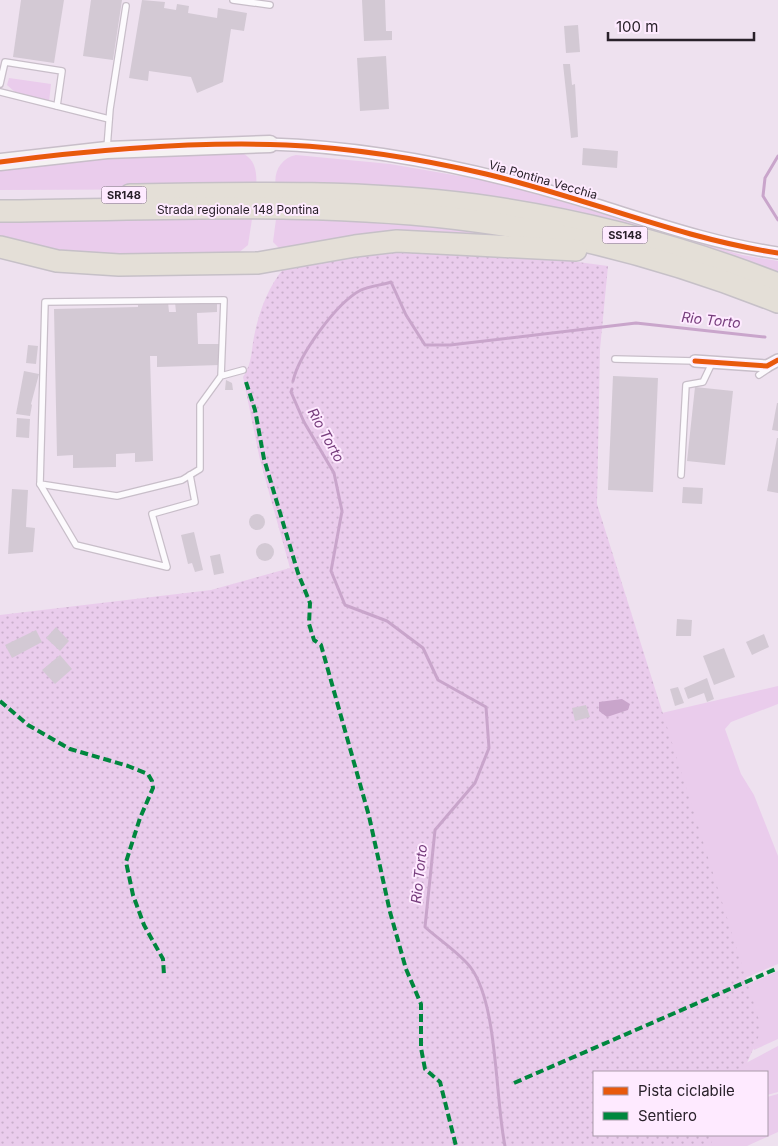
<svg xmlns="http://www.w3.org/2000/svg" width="778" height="1146" viewBox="0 0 778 1146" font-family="Inter,sans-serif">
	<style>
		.green { fill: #eaccec }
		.park { fill: url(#park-dots) }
		.water { fill: #c9a5cb }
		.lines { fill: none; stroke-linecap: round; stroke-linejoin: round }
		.stream { stroke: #c9a5cb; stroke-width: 3 }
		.building { fill: #d3c9d4 }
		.lane-casing { stroke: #c8bec9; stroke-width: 8 }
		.street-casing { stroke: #c8bec9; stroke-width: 14 }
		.secondary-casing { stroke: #c8bec9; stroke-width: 19 }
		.highway-casing { stroke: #c6c0c7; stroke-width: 24 }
		.lane { stroke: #fcfafd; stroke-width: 5.5 }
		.street { stroke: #fcfafd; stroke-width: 11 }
		.secondary { stroke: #f5f2f2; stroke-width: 16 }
		.highway { stroke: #e4dfd7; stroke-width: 21 }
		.quiet { stroke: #00873e; stroke-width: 4; stroke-dasharray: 8 4; stroke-linecap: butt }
		.cycleway-casing { stroke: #feeaff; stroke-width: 8 }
		.cycleway { stroke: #e8590c; stroke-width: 5 }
		.labels { text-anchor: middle; stroke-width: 4; stroke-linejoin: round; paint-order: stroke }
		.shield { fill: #feeaff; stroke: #695d6a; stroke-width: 1 }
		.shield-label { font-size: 11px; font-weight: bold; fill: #29212a }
		.street-label { font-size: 12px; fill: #29212a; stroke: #feeaff }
		.water-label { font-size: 14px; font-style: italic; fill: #763d7c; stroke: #feeaff }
	</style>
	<defs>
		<pattern id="park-dots" width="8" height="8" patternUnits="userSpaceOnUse" patternTransform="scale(1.25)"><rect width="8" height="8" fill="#eaccec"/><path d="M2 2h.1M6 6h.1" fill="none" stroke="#c9afcb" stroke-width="1.8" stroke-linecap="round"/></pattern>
	</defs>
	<rect width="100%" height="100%" fill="#eee1ef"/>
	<!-- green -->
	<g class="green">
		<polygon points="9,78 51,84 49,102 15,92 7,85"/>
		<path d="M 242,153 C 257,160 257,175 256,189 L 0,190 L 0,166 L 103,155 Z"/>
		<path d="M 296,155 L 390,164 L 500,183 L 707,245 L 742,255 L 778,261 L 778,282 L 276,187 C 273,172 281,158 296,155 Z"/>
		<polygon points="0,218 252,219 248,245 237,254 99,258 0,240"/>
		<polygon points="276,219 373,220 522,237 281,250 273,242"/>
		<polygon points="778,686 778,704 731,722 725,729 741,774 754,795 778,856 778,964 675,1008 537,742"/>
		<polygon points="778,971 778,1039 754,1050 728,997 732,991"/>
		<polygon points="778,1046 778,1092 767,1095 767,1072 729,1072"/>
		<polygon points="778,1094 778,1132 747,1146 577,1146 600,1135 767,1135 767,1097"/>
	</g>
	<!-- park -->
	<path class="park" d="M 415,247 L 540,257 L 608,266 L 600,349 L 597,504 L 762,1029 L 743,1072 L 594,1072 L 594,1135 L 715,1135 L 710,1146 L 0,1146 L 0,615 L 211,590 L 290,568 L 260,460 L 243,377 C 253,363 251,348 255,332 C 260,309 269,285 285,267 Z"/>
	<!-- water -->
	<polygon class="water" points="622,699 630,704 628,710 607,717 599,711 599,702"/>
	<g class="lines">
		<!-- stream -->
		<g class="stream">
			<polyline points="778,156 765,178 763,196 778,220"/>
			<path d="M 293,381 C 299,355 336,303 361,290 C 370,286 382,285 391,282 L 406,315 L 425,345 L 450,345 L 636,323 L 765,337"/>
			<path d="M 292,389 L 291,392 L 304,422 L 334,473 L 342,511 L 331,571 L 345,605 L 387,621 L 423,648 L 438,680 L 486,707 L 489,748 L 475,783 L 435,830 L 425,927 C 438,939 461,954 471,968 C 498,1005 495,1098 505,1146"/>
		</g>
	</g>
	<!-- building -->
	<g class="building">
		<polygon points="21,0 64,0 54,63 13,57"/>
		<polygon points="91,0 122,0 113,60 83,56"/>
		<polygon points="142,0 165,2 164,8 176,10 177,4 189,6 188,13 217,18 218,8 247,13 244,31 231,29 223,82 197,93 191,77 149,71 148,81 129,78"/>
		<polygon points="362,0 385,0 386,31 392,31 392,40 364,41"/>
		<polygon points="578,25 580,52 566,53 564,26"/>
		<polygon points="386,56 389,109 360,111 357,58"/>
		<polygon points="563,64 570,64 572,85 575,84 578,137 571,138"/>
		<polygon points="583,148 618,151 617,168 582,165"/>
		<polygon points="217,301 217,312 197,313 198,344 219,344 220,365 157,367 157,356 150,356 153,461 135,462 135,453 116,454 116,467 73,468 73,455 57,456 54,309 138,307 138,303 168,302 169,312 176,312 175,302"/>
		<polygon points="28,345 38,346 36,364 26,363"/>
		<polygon points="24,371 39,374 31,404 32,405 30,416 16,414"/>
		<polygon points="613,376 658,378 653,492 608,490"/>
		<polygon points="226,380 232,383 233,390 225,390"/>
		<polygon points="695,387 733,391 725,465 687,461"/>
		<polygon points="777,403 778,403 778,431 772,430"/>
		<polygon points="17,418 30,419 29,438 16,437"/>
		<polygon points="777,438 778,438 778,493 767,491"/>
		<polygon points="683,487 703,488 702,504 682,503"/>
		<polygon points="12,489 28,490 26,527 35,528 33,552 8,554"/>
		<circle cx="257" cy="522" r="8"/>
		<polygon points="194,532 203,570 195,572 192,563 188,564 181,535"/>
		<circle cx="265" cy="552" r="9"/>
		<polygon points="220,554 224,573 214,575 210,556"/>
		<polygon points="677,619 692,620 691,636 676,636"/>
		<polygon points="56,627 69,641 60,651 46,638"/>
		<polygon points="36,630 42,642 12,658 5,645"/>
		<polygon points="764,634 769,647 752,655 746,642"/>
		<polygon points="724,648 735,677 714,685 703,656"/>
		<polygon points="60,655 72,669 55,684 42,670"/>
		<polygon points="707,678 714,699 707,702 704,693 688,699 684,688"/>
		<polygon points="678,687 684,703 675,706 670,689"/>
		<polygon points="586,705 590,717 575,721 572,708"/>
	</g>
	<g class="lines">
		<!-- lane casing -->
		<g class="lane-casing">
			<g id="lane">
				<polyline points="233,0 270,5"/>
				<polyline points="0,84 5,62 62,71 57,106"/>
				<polyline points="0,92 109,119"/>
				<polyline points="107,148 110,109 126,6"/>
				<polyline points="615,359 695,361"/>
				<polyline points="759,375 768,369"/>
				<polyline points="221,376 224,300 45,302 40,484 117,496 182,480 200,469 200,405 221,376 243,370"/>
				<polyline points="681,475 686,385 703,382 712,363"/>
				<polyline points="40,484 76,545 167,567 152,514 195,502 190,475"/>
			</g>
		</g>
		<!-- street casing -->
		<g class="street-casing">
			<g id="street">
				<path d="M 270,144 C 373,147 476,169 574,198 C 641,218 708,243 778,253"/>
				<polyline points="695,361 767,366 778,360"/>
			</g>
		</g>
		<!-- secondary casing -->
		<g class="secondary-casing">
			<polyline id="secondary" points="0,162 107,150 270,144"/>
		</g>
		<!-- highway casing -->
		<g class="highway-casing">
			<g id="highway">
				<path d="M 130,195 C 245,193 360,190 475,205 C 578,219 681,246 778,284"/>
				<path d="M 0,211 C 158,210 319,200 476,221 C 580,235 680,263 778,302"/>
				<polyline points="0,247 57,261 119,265 258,263 355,246 397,241 576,250"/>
			</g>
		</g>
		<!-- lane -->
		<use href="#lane" class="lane"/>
		<!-- street -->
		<use href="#street" class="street"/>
		<!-- secondary -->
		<use href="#secondary" class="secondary"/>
		<!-- highway -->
		<use href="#highway" class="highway"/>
		<!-- quiet -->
		<g class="quiet">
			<polyline points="246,382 255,410 264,459 298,573 310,603 309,624 314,640 321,645 369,816 390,912 406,969 421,1004 421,1048 425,1069 440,1082 456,1146"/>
			<polyline points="0,701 28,725 70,749 128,766 148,774 152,781 153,788 140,818 126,862 133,895 144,925 163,959 164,975"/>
			<polyline points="514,1083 778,968"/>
		</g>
		<!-- cycleway casing -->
		<g class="cycleway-casing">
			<g id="cycleway">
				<path d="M 0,162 C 93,150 192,141 286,145 C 353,148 421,159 486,174 C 584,197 678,238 778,253"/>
				<polyline points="695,361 767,366 778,360"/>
			</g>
		</g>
		<!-- cycleway -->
		<use href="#cycleway" class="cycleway"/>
	</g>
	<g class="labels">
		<!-- shield labels -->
		<g class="shield">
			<rect x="101.5" y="186.5" width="45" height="17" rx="4"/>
			<rect x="602.5" y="226.5" width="45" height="17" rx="4"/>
		</g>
		<g class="shield-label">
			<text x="124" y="199">SR148</text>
			<text x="625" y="239">SS148</text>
		</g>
		<!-- street labels -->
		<g class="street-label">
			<text transform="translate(543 180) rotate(16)" y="4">Via Pontina Vecchia</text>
			<text x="238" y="214">Strada regionale 148 Pontina</text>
		</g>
		<!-- water labels -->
		<g class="water-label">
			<text transform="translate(711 320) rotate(6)" y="5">Rio Torto</text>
			<text transform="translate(326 435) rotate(61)" y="5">Rio Torto</text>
			<text transform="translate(419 874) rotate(-84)" y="5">Rio Torto</text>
		</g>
	</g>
	<!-- legend -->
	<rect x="593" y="1071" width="175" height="65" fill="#feeaff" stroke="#a99aaa"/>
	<rect x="603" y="1087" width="25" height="8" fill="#e8590c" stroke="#a99aaa"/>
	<text x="638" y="1096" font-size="15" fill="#29212a">Pista ciclabile</text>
	<rect x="603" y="1112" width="25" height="8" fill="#00873e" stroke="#a99aaa"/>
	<text x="638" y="1121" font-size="15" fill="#29212a">Sentiero</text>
	<!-- scale -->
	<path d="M608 32v8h146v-8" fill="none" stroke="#29212a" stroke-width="2.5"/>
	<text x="616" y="32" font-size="15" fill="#29212a" stroke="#feeaff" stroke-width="4" paint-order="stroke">100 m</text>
</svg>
